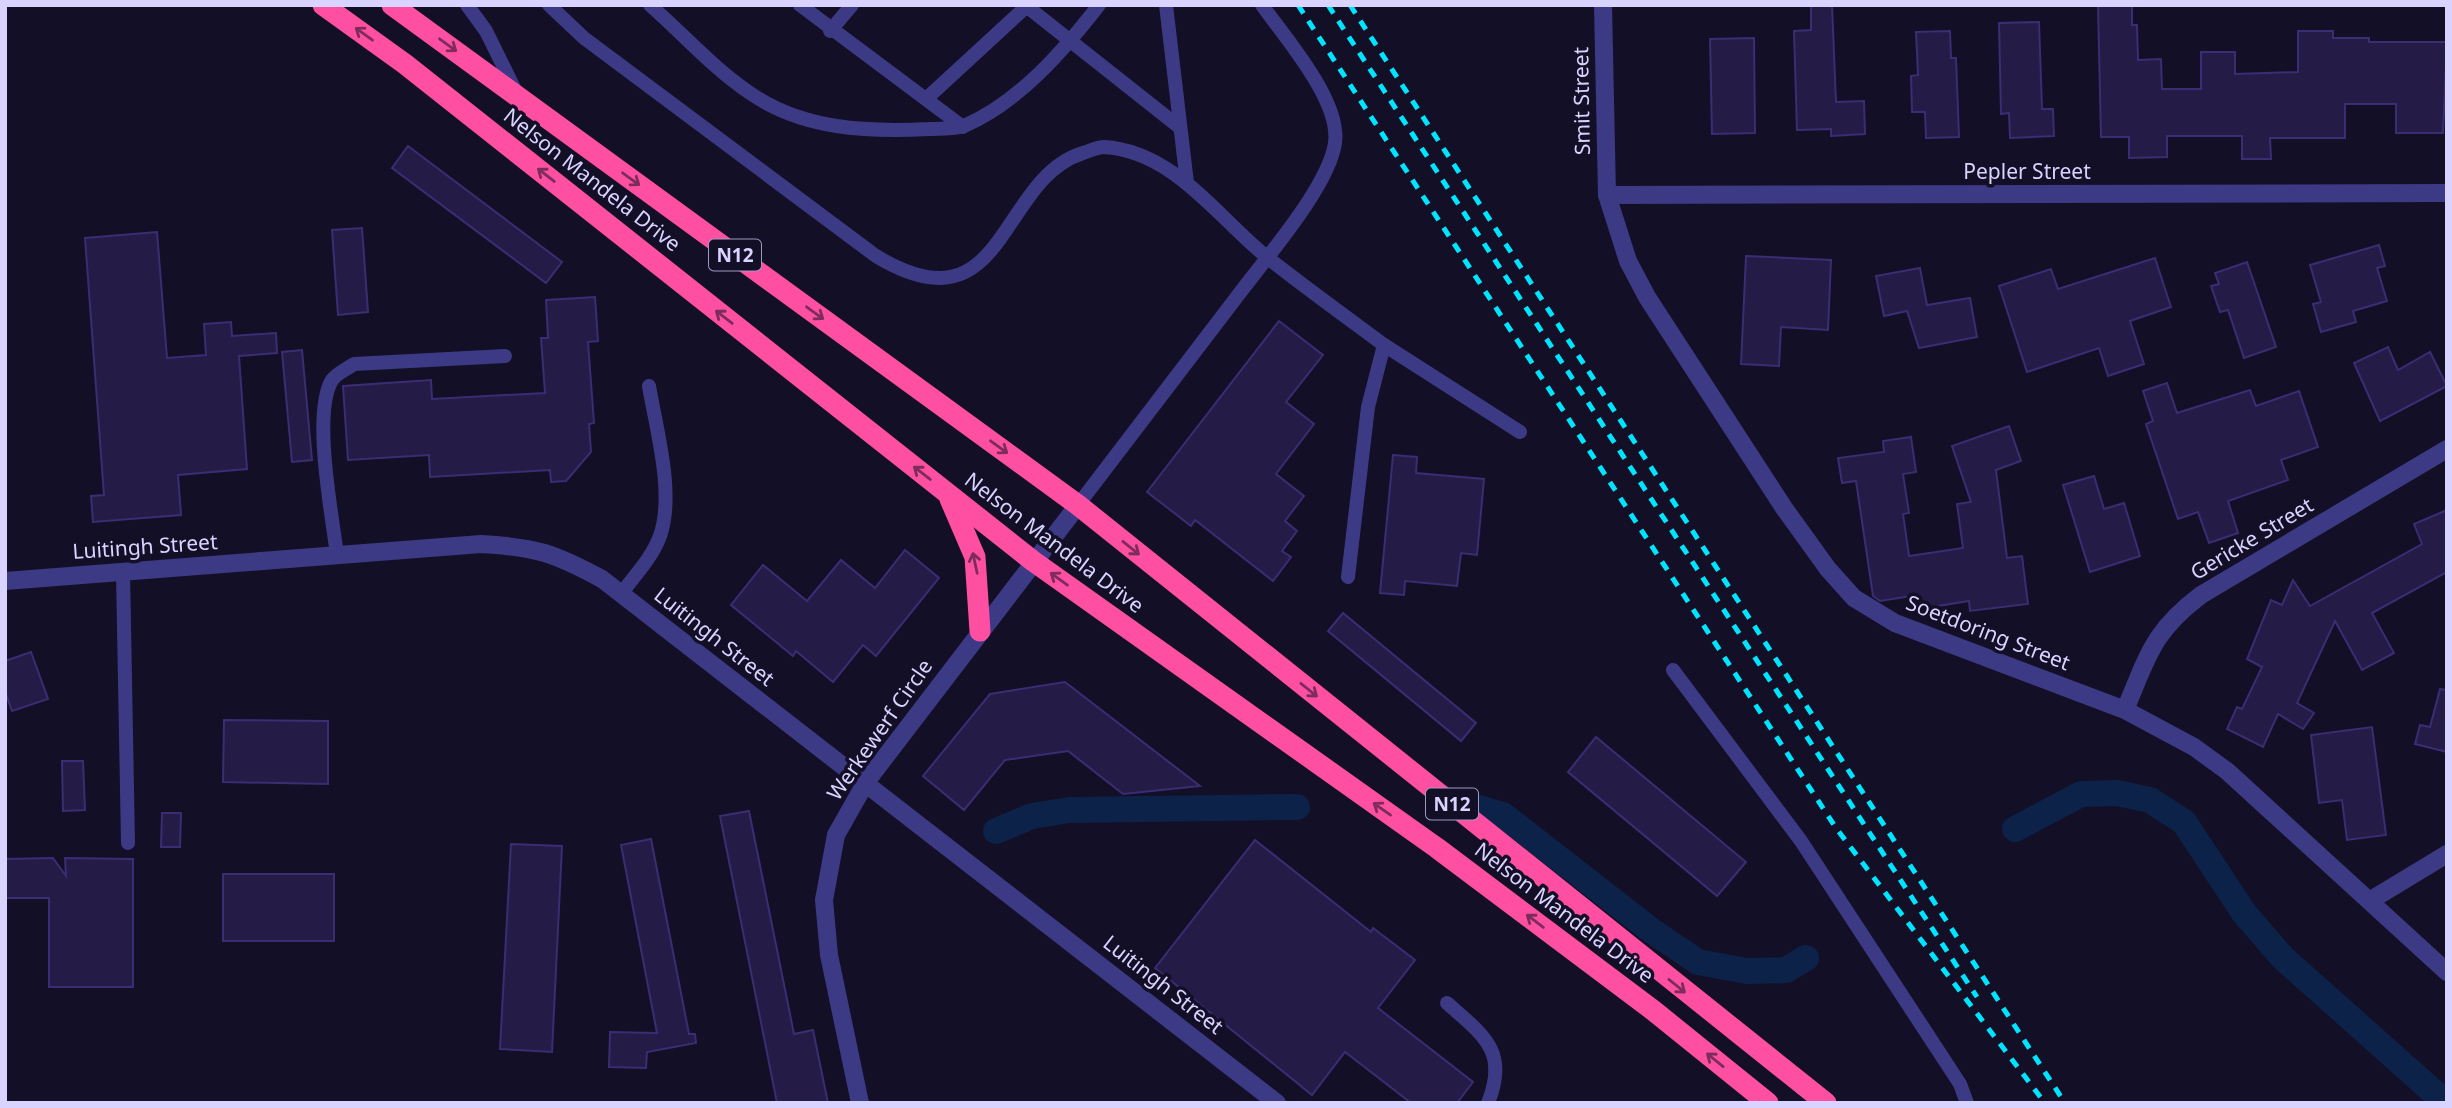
<svg xmlns="http://www.w3.org/2000/svg" width="2452" height="1108" viewBox="0 0 2452 1108" font-family="'Noto Sans',sans-serif">
	<style>
		.lines { fill: none; stroke-linecap: round; stroke-linejoin: round }
		.canal { stroke: #0c2248; stroke-width: 26 }
		.building { fill: #241b47; stroke: #3b2d73; stroke-width: 2 }
		.lane { stroke: #3d3a85; stroke-width: 14 }
		.street { stroke: #3d3a85; stroke-width: 18 }
		.highway { stroke: #ff4fa3; stroke-width: 21 }
		.rail { stroke: #00e5ff; stroke-width: 5; stroke-dasharray: 10 9; stroke-linecap: butt }
		.oneway { stroke: #7d2c5e }
		.labels { text-anchor: middle; stroke-width: 7; stroke-linejoin: round; paint-order: stroke }
		.shield { fill: #130f26; stroke: #9e99be; stroke-width: 2 }
		.shield-label { font-size: 19px; font-weight: bold; fill: #d9d4ff }
		.street-label { font-size: 21px; fill: #d9d4ff; stroke: #130f26 }
	</style>
	<rect width="100%" height="100%" fill="#130f26"/>
	<g class="lines">
		<!-- canal -->
		<g class="canal">
			<polyline points="1475,807 1503,815 1652,931 1698,962 1747,971 1786,970 1806,958"/>
			<polyline points="2015,829 2081,794 2117,793 2150,800 2184,822 2244,913 2283,958 2446,1103"/>
			<polyline points="996,831 1032,816 1069,810 1297,807"/>
		</g>
	</g>
	<!-- building -->
	<g class="building">
		<polygon points="1811,5 1832,5 1836,102 1864,101 1865,134 1831,136 1831,129 1797,130 1794,31 1811,30"/>
		<polygon points="2098,5 2132,5 2132,25 2137,25 2138,60 2161,59 2162,89 2201,89 2201,52 2235,52 2235,74 2298,72 2298,31 2333,31 2333,38 2369,38 2369,42 2447,42 2443,133 2396,133 2396,104 2345,104 2345,138 2270,138 2271,159 2242,159 2242,136 2167,136 2167,157 2129,158 2129,137 2101,137"/>
		<polygon points="2039,22 2042,109 2053,109 2054,136 2010,138 2009,113 2001,114 1999,23"/>
		<polygon points="1950,31 1951,58 1956,58 1959,137 1926,138 1925,112 1912,112 1911,76 1918,75 1916,32"/>
		<polygon points="1754,38 1755,133 1712,134 1710,39"/>
		<polygon points="408,146 562,262 546,283 392,168"/>
		<polygon points="362,228 368,312 338,315 332,230"/>
		<polygon points="157,232 167,358 206,355 204,324 231,322 232,336 276,333 277,353 239,356 247,469 178,475 181,515 93,522 91,496 104,495 85,238"/>
		<polygon points="2379,245 2385,266 2377,268 2387,301 2353,311 2356,322 2321,332 2313,304 2321,302 2310,265"/>
		<polygon points="1746,256 1831,260 1828,330 1781,327 1779,366 1741,364"/>
		<polygon points="2155,258 2171,307 2130,321 2144,364 2108,376 2099,348 2027,372 1999,286 2051,269 2058,289"/>
		<polygon points="2247,262 2276,347 2244,358 2228,310 2220,312 2211,286 2219,284 2215,273"/>
		<polygon points="1920,268 1927,305 1970,298 1977,337 1919,348 1907,311 1884,316 1876,276"/>
		<polygon points="595,297 598,341 588,342 594,423 589,424 591,452 566,481 551,482 550,470 430,477 429,455 348,460 343,386 431,380 432,399 545,393 541,338 548,338 546,300"/>
		<polygon points="1279,321 1323,355 1286,402 1314,424 1276,474 1304,496 1285,521 1297,531 1282,551 1291,557 1273,581 1195,520 1191,526 1147,492"/>
		<polygon points="2388,347 2398,370 2430,352 2447,386 2380,421 2354,363"/>
		<polygon points="302,350 312,460 292,462 282,352"/>
		<polygon points="2167,383 2177,413 2250,390 2256,406 2299,391 2318,447 2281,460 2288,480 2228,501 2238,533 2209,543 2198,512 2178,519 2146,424 2153,421 2143,391"/>
		<polygon points="2009,426 2021,461 1996,470 2007,558 2022,556 2028,604 1970,611 1969,601 1919,609 1918,595 1880,601 1873,596 1856,481 1842,483 1838,458 1884,452 1883,441 1911,437 1916,472 1903,474 1909,513 1903,514 1909,556 1963,548 1957,504 1971,502 1952,446"/>
		<polygon points="1393,455 1417,457 1416,473 1484,479 1477,555 1461,553 1457,586 1405,581 1404,595 1380,593"/>
		<polygon points="2094,476 2104,509 2124,503 2140,556 2090,572 2063,485"/>
		<polygon points="2447,510 2447,572 2372,613 2394,653 2362,670 2335,621 2297,703 2314,713 2303,729 2278,714 2263,747 2227,729 2237,707 2242,709 2262,667 2247,659 2271,600 2282,605 2293,580 2310,606 2422,544 2414,524"/>
		<polygon points="905,550 939,578 876,656 863,645 833,682 796,651 793,656 731,605 763,565 807,601 841,560 875,588"/>
		<polygon points="1343,613 1476,723 1461,741 1328,631"/>
		<polygon points="31,652 48,699 12,711 5,691 5,661"/>
		<polygon points="1065,682 1200,786 1123,794 1068,751 1005,760 964,810 923,776 990,694"/>
		<polygon points="2440,689 2447,690 2447,752 2415,744 2420,725 2430,727"/>
		<polygon points="224,720 328,721 328,784 223,782"/>
		<polygon points="2372,727 2386,835 2347,840 2342,800 2319,803 2311,735"/>
		<polygon points="1596,737 1746,862 1717,896 1568,772"/>
		<polygon points="62,761 83,761 85,810 63,811"/>
		<polygon points="749,811 794,1034 813,1030 828,1103 777,1103 720,816"/>
		<polygon points="162,813 181,813 180,847 161,847"/>
		<polygon points="651,839 689,1034 695,1034 696,1043 647,1052 646,1068 609,1067 610,1032 657,1033 621,845"/>
		<polygon points="1255,840 1371,932 1373,928 1415,960 1378,1008 1473,1082 1457,1103 1411,1103 1345,1052 1312,1095 1155,968"/>
		<polygon points="511,844 562,846 552,1052 500,1049"/>
		<polygon points="53,858 66,876 65,858 133,859 133,987 49,987 49,898 5,898 5,859"/>
		<rect x="223" y="874" width="111" height="67"/>
	</g>
	<g class="lines">
		<!-- lane -->
		<g class="lane">
			<polyline points="467,5 486,31 516,92"/>
			<path d="M 549,5 L 584,38 L 876,256 C 1006,335 998,179 1083,153 C 1090,151 1097,147 1104,147 C 1174,151 1219,219 1268,258 C 1306,288 1345,316 1384,345 L 1368,407 L 1348,577"/>
			<path d="M 650,5 C 683,34 714,69 750,93 C 803,130 868,132 929,129 C 940,128 956,130 966,125 C 1019,102 1064,50 1099,5"/>
			<polyline points="800,5 963,127"/>
			<polyline points="1025,5 1178,126"/>
			<polyline points="1166,5 1187,183"/>
			<polyline points="830,31 852,5"/>
			<polyline points="926,99 1028,5"/>
			<polyline points="1384,345 1520,432"/>
			<path d="M 1078,505 C 1132,435 1185,364 1239,294 C 1266,258 1329,186 1335,143 C 1341,101 1286,39 1262,5"/>
			<path d="M 337,555 C 332,514 312,413 332,380 C 336,374 347,369 354,364 L 505,356"/>
			<polyline points="123,572 128,843"/>
			<path d="M 621,594 C 635,575 652,558 660,536 C 675,494 656,428 649,386"/>
			<polyline points="1673,670 1801,841 1960,1084 1967,1103"/>
			<path d="M 1447,1003 C 1483,1035 1509,1051 1488,1103"/>
		</g>
		<!-- street -->
		<g class="street">
			<polyline points="1603,5 1607,195 1628,261 1647,297 1784,508 1828,569 1854,598 1895,623 2125,710 2194,747 2227,771 2447,972"/>
			<polyline points="1607,195 2447,193"/>
			<path d="M 5,581 L 481,544 C 536,547 554,553 602,579 L 1277,1103"/>
			<path d="M 2125,710 C 2148,656 2152,632 2201,595 L 2447,449"/>
			<polyline points="2371,900 2447,854"/>
			<polyline points="860,1103 829,955 824,900 836,835 866,782 1078,505"/>
		</g>
		<!-- highway -->
		<g class="highway">
			<polyline points="323,5 405,64 1033,561 1437,848 1654,1011 1768,1103"/>
			<polyline points="392,5 1078,505 1826,1103"/>
			<polyline points="950,499 975,557 980,631"/>
		</g>
		<!-- rail -->
		<g class="rail">
			<polyline points="1298,5 1836,828 2045,1103"/>
			<polyline points="1328,5 1977,997"/>
			<polyline points="1350,5 2065,1103"/>
		</g>
	</g>
	<!-- one-way arrows -->
	<defs><path id="oneway-shaft" d="M-6 0H5M1.5-3L5.5 0L1.5 3" fill="none" stroke-width="1.6" stroke-linecap="round" stroke-linejoin="round" transform="scale(1.75)"/></defs>
	<g class="oneway">
		<use href="#oneway-shaft" transform="translate(364 34) rotate(-144)"/>
		<use href="#oneway-shaft" transform="translate(448 45) rotate(36)"/>
		<use href="#oneway-shaft" transform="translate(546 175) rotate(-142)"/>
		<use href="#oneway-shaft" transform="translate(631 179) rotate(36)"/>
		<use href="#oneway-shaft" transform="translate(815 313) rotate(36)"/>
		<use href="#oneway-shaft" transform="translate(724 317) rotate(-142)"/>
		<use href="#oneway-shaft" transform="translate(999 447) rotate(36)"/>
		<use href="#oneway-shaft" transform="translate(922 473) rotate(-142)"/>
		<use href="#oneway-shaft" transform="translate(1131 548) rotate(39)"/>
		<use href="#oneway-shaft" transform="translate(975 563) rotate(-102)"/>
		<use href="#oneway-shaft" transform="translate(1059 579) rotate(-144)"/>
		<use href="#oneway-shaft" transform="translate(1309 690) rotate(39)"/>
		<use href="#oneway-shaft" transform="translate(1382 809) rotate(-145)"/>
		<use href="#oneway-shaft" transform="translate(1535 921) rotate(-143)"/>
		<use href="#oneway-shaft" transform="translate(1677 986) rotate(39)"/>
		<use href="#oneway-shaft" transform="translate(1715 1060) rotate(-141)"/>
	</g>
	<g class="labels">
		<!-- shield labels -->
		<g class="shield">
			<rect x="709" y="239.5" width="52" height="31" rx="5"/>
			<rect x="1426" y="788.5" width="52" height="31" rx="5"/>
		</g>
		<g class="shield-label">
			<text x="735" y="262">N12</text>
			<text x="1452" y="811">N12</text>
		</g>
		<!-- street labels -->
		<g class="street-label">
			<text transform="translate(1582 101) rotate(-91)" y="7">Smit Street</text>
			<text x="2027" y="179">Pepler Street</text>
			<text transform="translate(592 180) rotate(38)" y="7">Nelson Mandela Drive</text>
			<text transform="translate(2252 539) rotate(-31)" y="7">Gericke Street</text>
			<text transform="translate(1054 543) rotate(37)" y="7">Nelson Mandela Drive</text>
			<text transform="translate(145 547) rotate(-4)" y="7">Luitingh Street</text>
			<text transform="translate(1988 633) rotate(21)" y="7">Soetdoring Street</text>
			<text transform="translate(714 637) rotate(38)" y="7">Luitingh Street</text>
			<text transform="translate(880 730) rotate(-55)" y="7">Werkewerf Circle</text>
			<text transform="translate(1564 913) rotate(37)" y="7">Nelson Mandela Drive</text>
			<text transform="translate(1163 985) rotate(38)" y="7">Luitingh Street</text>
		</g>
	</g>
	<!-- border -->
	<rect width="2452" height="1108" fill="none" stroke="#d9d4ff" stroke-width="14"/>
</svg>
